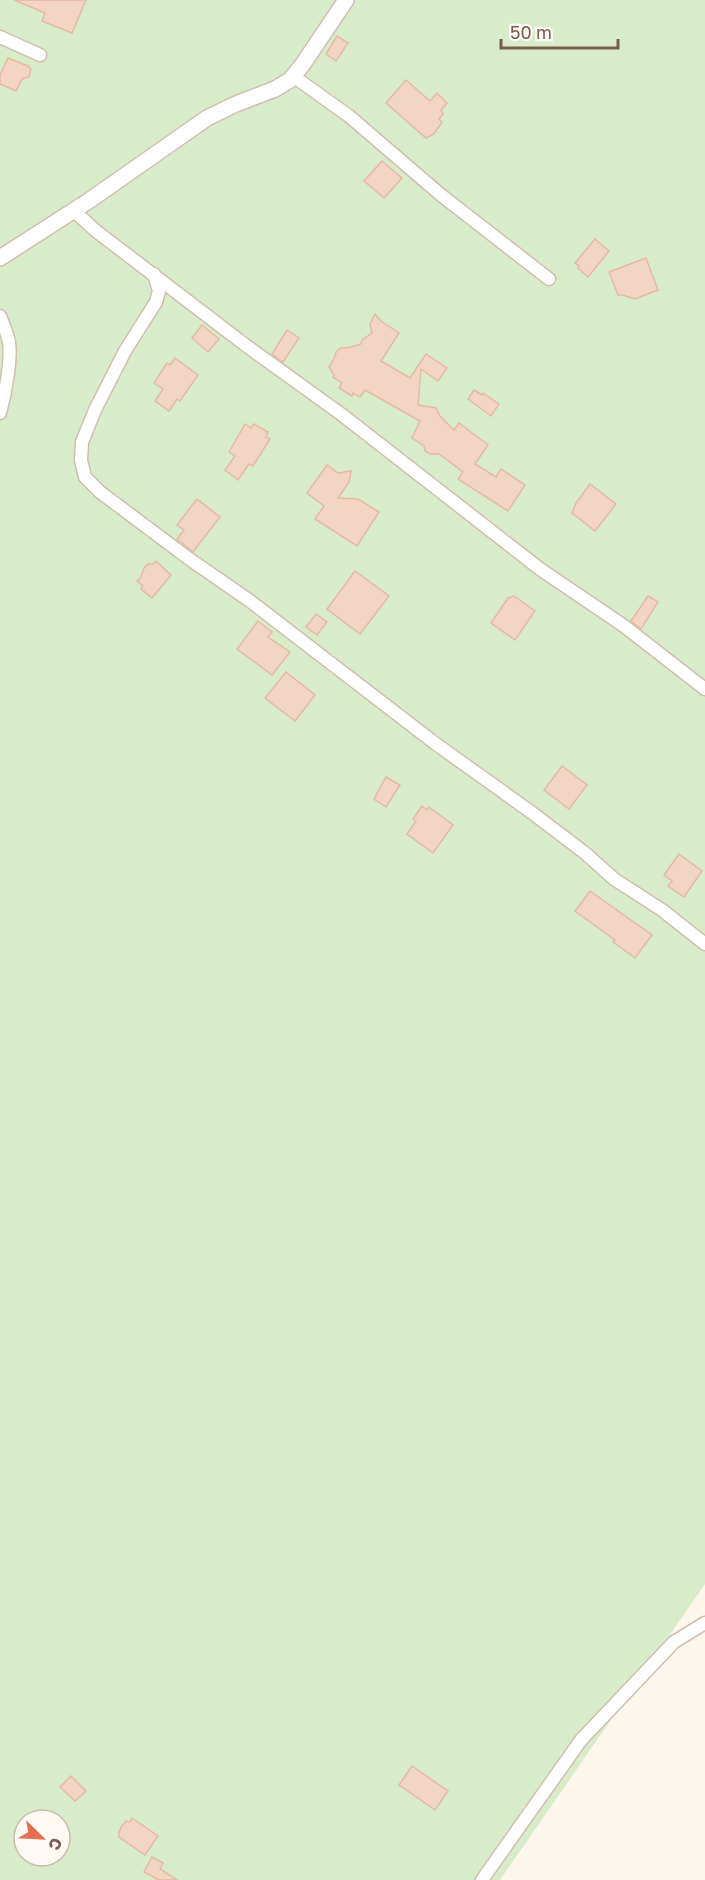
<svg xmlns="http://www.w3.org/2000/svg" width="705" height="1880" viewBox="0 0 705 1880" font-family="'Golos Text',sans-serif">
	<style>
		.green { fill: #d8ecc9; fill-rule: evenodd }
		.building { fill: #f3d5c3; stroke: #e6bba3; stroke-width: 1.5 }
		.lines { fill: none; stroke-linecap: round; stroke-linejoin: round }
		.minor-casing { stroke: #d1beb0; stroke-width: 15 }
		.tertiary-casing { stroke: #d1beb0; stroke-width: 18 }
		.minor { stroke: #fff; stroke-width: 12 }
		.tertiary { stroke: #fff; stroke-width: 15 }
	</style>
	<rect width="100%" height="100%" fill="#fdf6ec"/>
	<!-- green -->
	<path class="green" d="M 0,0 L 705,0 L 705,1584 L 500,1880 L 0,1880 ZM 24,1820 L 60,1820 L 60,1856 L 24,1856 Z"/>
	<!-- building -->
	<g class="building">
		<polygon points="14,0 86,0 72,33 42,21 45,13"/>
		<polygon points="337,36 348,43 336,61 326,54"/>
		<polygon points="8,58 28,66 31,69 29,77 22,79 16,91 0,84 0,75"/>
		<polygon points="406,80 430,101 437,93 447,103 441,110 443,114 439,119 442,122 434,134 426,138 386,103"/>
		<polygon points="382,161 402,178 384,198 364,181"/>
		<polygon points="595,239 609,251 588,277 578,268 579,266 575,263"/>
		<polygon points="646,258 658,290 635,299 623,295 618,295 609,272"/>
		<polygon points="375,314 381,321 399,333 381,361 410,378 426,354 447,368 438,381 421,369 418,405 436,408 440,416 454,430 459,423 488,445 475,464 496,477 501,469 525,485 508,511 458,479 463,472 439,454 430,454 425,451 424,446 412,438 420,421 365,390 360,397 353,393 352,396 339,388 342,383 333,377 334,375 329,367 334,359 336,352 341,348 347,348 361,344 362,340 372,333 370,324"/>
		<polygon points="202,325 219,339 208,352 192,338"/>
		<polygon points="287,330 299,338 283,362 272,354"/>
		<polygon points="175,358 198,375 180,401 177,399 169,411 155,401 163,389 154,383 167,363 170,365"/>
		<polygon points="474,390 482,395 483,393 499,404 491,416 468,399"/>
		<polygon points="245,424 251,428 254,424 268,432 266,437 270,439 253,466 249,464 238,480 225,470 235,456 229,452"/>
		<polygon points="327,465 338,473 351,471 349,482 338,498 358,499 379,512 357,546 315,519 324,506 307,493"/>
		<polygon points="590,484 616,504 595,531 572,513 576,503"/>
		<polygon points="197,499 220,517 193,552 177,539 184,530 177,525"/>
		<polygon points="156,561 171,575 152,598 141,589 143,586 137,581 141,577 144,568 148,564 153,564"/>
		<polygon points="355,571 389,596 360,634 327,609"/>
		<polygon points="514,596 535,611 515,640 491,623 508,598"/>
		<polygon points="648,596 658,602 641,629 631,621"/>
		<polygon points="316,614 327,622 317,635 306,627"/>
		<polygon points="258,621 272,632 268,637 290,652 272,675 237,649"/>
		<polygon points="286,672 315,695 295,721 265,698"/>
		<polygon points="562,766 587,785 569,809 544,790"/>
		<polygon points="386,777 400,785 386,807 374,799"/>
		<polygon points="422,806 427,810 429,807 453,825 433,853 407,834 416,821 413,819"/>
		<polygon points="679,854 702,871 684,897 668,886 672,881 664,875"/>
		<polygon points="590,891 652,935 635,958 613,942 615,940 575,911"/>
		<polygon points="412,1766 448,1791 435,1810 399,1785"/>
		<polygon points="71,1776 86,1791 75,1801 60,1787"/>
		<polygon points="132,1818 158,1836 145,1855 119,1837 119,1832 122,1826 126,1821 130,1822"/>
		<polygon points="152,1857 163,1863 160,1869 177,1880 159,1880 144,1872"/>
	</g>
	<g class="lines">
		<!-- minor casing -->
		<g class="minor-casing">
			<g id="minor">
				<polyline points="0,37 40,55"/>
				<polyline points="293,76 349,116 441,195 549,279"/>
				<polyline points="74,211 96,231 248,347 341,414 540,569 624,626 705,689"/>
				<polyline points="154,274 159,291 156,302 125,351 95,410 82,442 81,460 85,477 100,492 188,558 250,601 436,744 531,812 585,853 614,879 662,910 705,944"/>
				<path d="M 0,316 C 3,323 6,331 8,338 C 13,355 5,395 0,413"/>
				<polyline points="482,1880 581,1740 674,1642 705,1623"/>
			</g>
		</g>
		<!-- tertiary casing -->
		<g class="tertiary-casing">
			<polyline id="tertiary" points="0,258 90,200 207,118 236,104 275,89 290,80 303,64 346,0"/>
		</g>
		<!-- minor -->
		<use href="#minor" class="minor"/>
		<!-- tertiary -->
		<use href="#tertiary" class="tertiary"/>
	</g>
	<!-- north arrow -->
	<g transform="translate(42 1838) rotate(114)"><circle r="28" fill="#fffaf3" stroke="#cabbb1" stroke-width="1.5"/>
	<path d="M0-4.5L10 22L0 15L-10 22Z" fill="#e76f51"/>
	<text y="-9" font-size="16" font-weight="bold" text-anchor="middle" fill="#7a5c4d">С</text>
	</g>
	<!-- scale -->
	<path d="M501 39v9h117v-9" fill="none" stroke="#7a5c4d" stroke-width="3"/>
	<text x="510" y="39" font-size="18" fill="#7a5c4d" stroke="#fffaf3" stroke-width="4.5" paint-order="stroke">50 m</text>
</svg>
